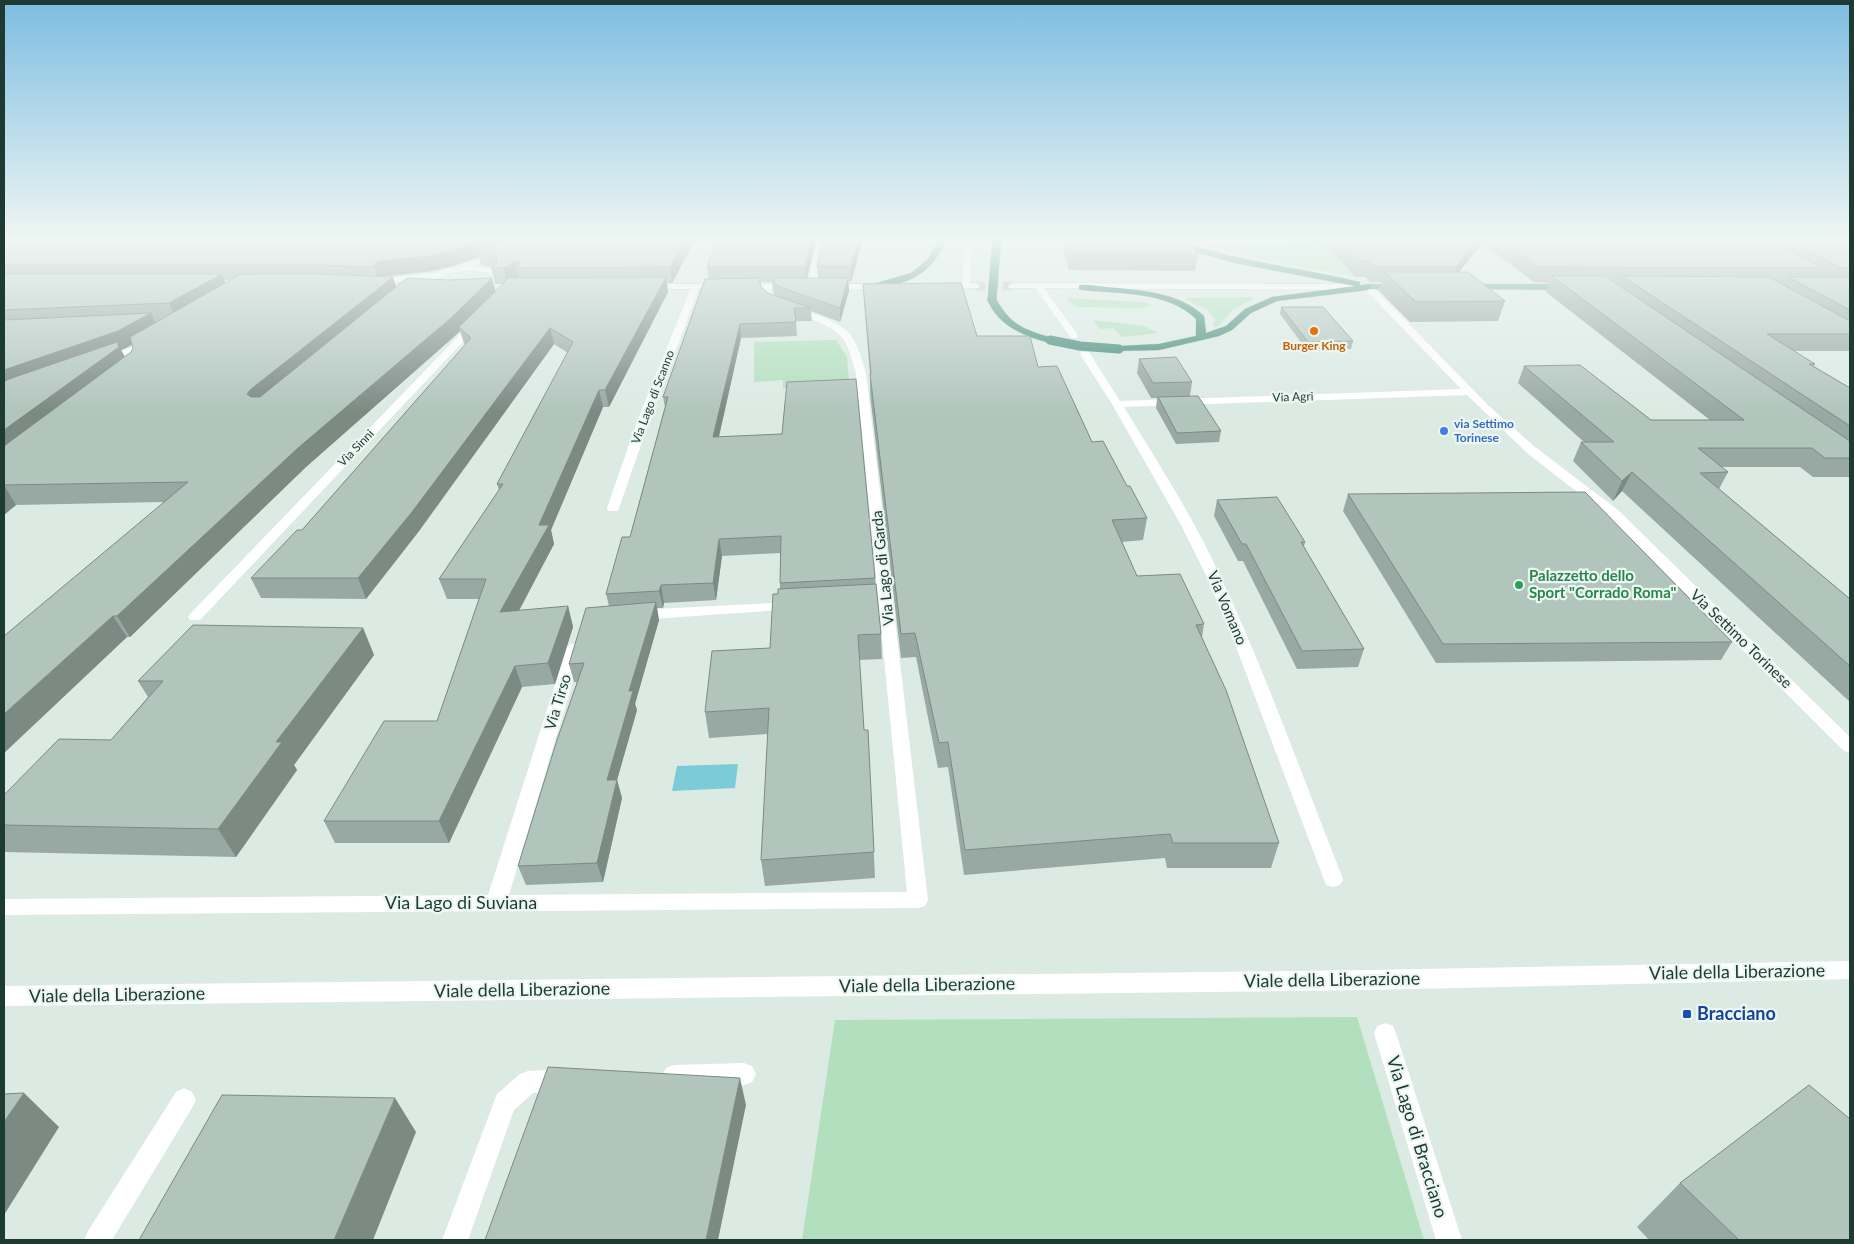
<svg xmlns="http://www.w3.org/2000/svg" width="1854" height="1244" viewBox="0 0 1854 1244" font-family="Lato,sans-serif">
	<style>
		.green { fill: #b2dfbd }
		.water { fill: #7dcbd7 }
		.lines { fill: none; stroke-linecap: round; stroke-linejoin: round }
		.secondary-tunnel { stroke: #b6c7c0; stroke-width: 9; stroke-dasharray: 9 4.5; stroke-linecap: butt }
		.secondary-casing { stroke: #aecbc0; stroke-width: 1 }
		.primary-casing { stroke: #bbc4c2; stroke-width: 1 }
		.trunk-casing { stroke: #bbc4c2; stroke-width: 1 }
		.minor { fill: #fff; fill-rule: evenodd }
		.tertiary { fill: #fff; fill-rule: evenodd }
		.secondary { fill: #fff; fill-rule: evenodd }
		.primary { fill: #5ba591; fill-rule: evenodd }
		.trunk { fill: #408876; fill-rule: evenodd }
		.trunk-bridge-casing { stroke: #bbc4c2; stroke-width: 9; stroke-linecap: butt }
		.trunk-bridge { stroke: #408876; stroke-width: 9 }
		.wall { fill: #98a9a3; fill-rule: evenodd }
		.shaded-wall { fill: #7c8a84 }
		.building { fill: #b1c5bd; stroke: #7c8a84 }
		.food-dot { fill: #e8710a; stroke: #edf7f2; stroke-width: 2 }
		.shop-dot { fill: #3f7fe0; stroke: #edf7f2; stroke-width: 2 }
		.leisure-dot { fill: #2e9e5b; stroke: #edf7f2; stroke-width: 2 }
		.transit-dot { fill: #1a4fb4; stroke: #edf7f2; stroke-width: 2 }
		.labels { text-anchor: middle; stroke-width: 4.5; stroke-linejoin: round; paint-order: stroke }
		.far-food-label { font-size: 12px; font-weight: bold; fill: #c56008; stroke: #edf7f2 }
		.far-street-label { font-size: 12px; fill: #1d3b32; stroke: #edf7f2 }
		.far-shop-label { font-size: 12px; font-weight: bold; fill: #366cbe; stroke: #edf7f2; text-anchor: start }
		.street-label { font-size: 15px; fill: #1d3b32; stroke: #edf7f2 }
		.leisure-label { font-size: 15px; font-weight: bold; fill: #27864d; stroke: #edf7f2; text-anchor: start }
		.near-street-label { font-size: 18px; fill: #1d3b32; stroke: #edf7f2 }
		.near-transit-label { font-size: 18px; font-weight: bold; fill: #164399; stroke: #edf7f2; text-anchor: start }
	</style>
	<rect width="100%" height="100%" fill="#dceae4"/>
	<!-- green -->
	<g class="green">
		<polygon points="1333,239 1333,253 1356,277 1267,260 1206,245 1283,244"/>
		<polygon points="1252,297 1253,299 1233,310 1217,327 1213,327 1215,320 1209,311 1185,299 1186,298"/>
		<polygon points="1066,298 1141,302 1151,304 1144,308 1076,307"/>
		<polygon points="1093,320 1144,326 1158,333 1122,337 1113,328 1100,329"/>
		<polygon points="836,340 847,357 849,385 783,388 783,380 754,382 754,342"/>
		<polygon points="1357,1017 1424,1240 802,1240 835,1020"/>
	</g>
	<!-- water -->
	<polygon class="water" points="738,764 735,788 672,791 677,766"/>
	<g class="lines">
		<!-- secondary-tunnel -->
		<polyline class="secondary-tunnel" points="976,286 1012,286"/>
		<!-- secondary casing -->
		<g class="secondary-casing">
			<g id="secondary">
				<path d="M 469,265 L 495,269 L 501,276 C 484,297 449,297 426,288 L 424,282 L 426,279 L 374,285 L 370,282 L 374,279 L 433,273 L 447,268 ZM 469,271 L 489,273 L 492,276 C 478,290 451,292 433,285 L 435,280 L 448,273 Z"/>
				<polygon points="976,283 980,286 979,288 942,289 938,286 942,283"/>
				<polygon points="1012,283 1368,284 1372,287 1368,290 1009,288 1008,286"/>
				<polygon points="647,284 792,284 796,287 792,290 644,289 644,285"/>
				<polygon points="882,284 885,285 885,289 830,290 826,287 830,284"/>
			</g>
		</g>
		<!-- primary casing -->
		<g class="primary-casing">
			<g id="primary">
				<polygon points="1368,284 1401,284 1405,287 1401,290 1365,289 1364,287"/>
				<polygon points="1467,284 1566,284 1570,287 1566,290 1464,289 1463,287"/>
			</g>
		</g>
		<!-- trunk casing -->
		<g class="trunk-casing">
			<g id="trunk">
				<path d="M 940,238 L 948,238 C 927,280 910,282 867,290 L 863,287 L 911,273 L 927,260 Z"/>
				<path d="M 1160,238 L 1170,238 C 1232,261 1297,267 1360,282 L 1360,285 L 1368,284 L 1372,287 L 1368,290 L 1277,301 L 1251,313 L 1232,330 L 1219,336 L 1159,350 L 1115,351 L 1115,347 L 1119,346 L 1159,344 L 1196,336 L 1196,319 C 1168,291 1119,294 1082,290 L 1079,289 L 1079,285 C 1087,284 1097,286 1106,287 C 1139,290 1179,292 1204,316 L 1206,333 L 1226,326 L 1245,309 L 1272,297 L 1355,286 L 1235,263 L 1184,249 Z"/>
				<path d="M 992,296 L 995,297 C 1011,326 1023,329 1053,338 L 1053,342 L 1050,343 C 1023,336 998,326 987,299 Z"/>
			</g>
		</g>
		<!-- minor -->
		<g class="minor">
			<polygon points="817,238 825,238 815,287 811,290 807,287"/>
			<polygon points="964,238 972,238 970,286 966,289 962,286"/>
			<polygon points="1182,238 1331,238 1327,240 1219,243 1186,240"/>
			<polygon points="1038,283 1041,284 1077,334 1077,338 1071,338 1034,286"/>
			<path d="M 1368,284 L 1371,285 L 1489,406 L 1535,447 L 1618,510 L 1850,737 L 1850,753 L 1844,751 L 1608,516 L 1527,453 L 1467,395 L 1124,407 C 1158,463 1194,518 1221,578 C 1267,676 1303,778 1343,879 L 1340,885 L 1333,887 L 1326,885 L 1238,652 L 1207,577 L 1181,525 L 1112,404 L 1080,354 L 1081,352 L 1089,352 L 1120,401 L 1461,389 L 1365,289 L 1364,287 Z"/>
			<polygon points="695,285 699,288 650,419 619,508 618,511 608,511 607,508 638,419 691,288"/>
			<path d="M 766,285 L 769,286 L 773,298 L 777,301 C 798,310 834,317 849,333 C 858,344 862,360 866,373 L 928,900 L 925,906 L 918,908 L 4,915 L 4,899 L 488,895 L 567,647 L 570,644 L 580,644 L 583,647 L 509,895 L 907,892 L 856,373 C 852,362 850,350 844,340 C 832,322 790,313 771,305 L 764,299 L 762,288 Z"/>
			<polygon points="475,321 478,322 478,326 200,620 190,620 188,617 190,614 472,322"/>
			<polygon points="148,340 151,341 151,345 135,354 105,364 100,361"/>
			<polygon points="791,602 796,603 798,606 796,609 637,620 632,618 630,615 632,612 637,610"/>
			<polygon points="1850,961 1850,979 1368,990 4,1006 4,986 1368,970"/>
			<polygon points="1385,1023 1393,1026 1396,1033 1462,1240 1436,1240 1374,1033 1377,1026"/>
			<polygon points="744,1063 752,1066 756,1074 752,1082 744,1085 674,1087 666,1084 662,1076 666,1068 674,1065"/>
			<polygon points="564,1069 572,1072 576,1080 572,1088 564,1091 533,1093 514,1110 468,1240 442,1240 497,1094 520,1074 528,1071"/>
			<polygon points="184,1088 192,1092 196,1100 192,1108 112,1240 84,1240 88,1231 176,1092"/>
		</g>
		<!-- tertiary -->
		<polygon class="tertiary" points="528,238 537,238 509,254 454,272 447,270 503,250"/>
		<!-- secondary -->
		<use href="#secondary" class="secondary"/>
		<!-- primary -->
		<use href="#primary" class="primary"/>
		<!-- trunk -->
		<use href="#trunk" class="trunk"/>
		<!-- trunk-bridge casing -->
		<g class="trunk-bridge-casing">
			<g id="trunk-bridge">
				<polyline points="992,299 997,238"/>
				<polyline points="1050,340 1080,346 1119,349"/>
			</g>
		</g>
		<!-- trunk-bridge -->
		<use href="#trunk-bridge" class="trunk-bridge"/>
	</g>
	<!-- wall -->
	<g class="wall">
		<path d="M 4,238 L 696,238 L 672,283 L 667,283 L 668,292 L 609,407 L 603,407 L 551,530 L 554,544 L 519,611 L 568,606 L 573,627 L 555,684 L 522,687 L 449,843 L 335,843 L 324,821 L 437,721 L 479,599 L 447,599 L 439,579 L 499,490 L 497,484 L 568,353 L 554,344 L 419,531 L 366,599 L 261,598 L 251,578 L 302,530 L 465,345 L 464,343 L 460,331 L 306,467 L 130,637 L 127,637 L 4,753 L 163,502 L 16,505 L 4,515 ZM 479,257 L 481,265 L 493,267 L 491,268 L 495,284 L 503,284 L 495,291 L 396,287 L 383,277 L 433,271 L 456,265 ZM 224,280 L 230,280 L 225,283 ZM 132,345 L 133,348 L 131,352 L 125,357 L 121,350 Z"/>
		<path d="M 705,238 L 817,238 L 807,278 L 818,278 L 817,266 L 823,238 L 877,238 L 875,243 L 862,243 L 851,282 L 848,282 L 849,291 L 840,322 L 811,311 L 812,321 L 796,321 L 797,336 L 741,338 L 719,437 L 875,578 L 881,634 L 882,659 L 859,660 L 864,730 L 868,730 L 875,878 L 765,886 L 761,860 L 768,734 L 709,738 L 705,712 L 770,648 L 778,594 L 780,589 L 780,553 L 722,556 L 716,600 L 664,603 L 663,608 L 657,608 L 659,620 L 635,704 L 637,710 L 617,780 L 622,798 L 603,882 L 526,885 L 518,866 L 577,682 L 574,682 L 569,664 L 609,606 L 606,594 L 630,537 L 665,407 L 663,397 L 709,279 L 707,267 L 716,242 ZM 760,282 L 772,282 L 773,291 L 775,296 L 768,293 L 761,287 Z"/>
		<polygon points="1060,238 1188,238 1198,254 1195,271 1069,270"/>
		<polygon points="1323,238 1850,238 1850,351 1794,351 1815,364 1814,366 1850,388 1850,477 1813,477 1800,467 1722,467 1728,472 1719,489 1850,599 1850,702 1622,491 1613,501 1573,461 1581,442 1584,442 1518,383 1524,366 1651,420 1710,420 1546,292 1549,283 1534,282 1482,243 1459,272 1505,301 1498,321 1410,322 1379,291 1382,282 1370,282 1365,277 1356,277 1322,242"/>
		<polygon points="863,284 977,336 1038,367 1092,442 1127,486 1147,518 1143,540 1122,542 1137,576 1204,624 1202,637 1279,843 1271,868 1167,868 1165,858 964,875 948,767 938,768 916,657 901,658 870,394 870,374 864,301"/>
		<polygon points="1281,307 1353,341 1351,349 1306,349 1280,314"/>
		<polygon points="1139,359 1192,382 1190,396 1221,431 1219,442 1176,444 1156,408 1157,398 1151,398 1137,373"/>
		<polygon points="1348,494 1732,642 1721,660 1436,663 1343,511"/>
		<polygon points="1217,500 1305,542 1304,547 1364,649 1358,667 1297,669 1243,561 1238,561 1214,516"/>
		<polygon points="363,628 374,655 294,765 297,770 236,857 4,852 4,795 111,740 148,697 138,681"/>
		<polygon points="1680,1183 1850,1240 1649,1240 1637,1227"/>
	</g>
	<!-- shaded-wall -->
	<g class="shaded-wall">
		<polygon points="487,238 524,238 477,250 479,257 456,265 433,271 384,276 379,280 379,282 374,267 374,264 379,261"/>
		<polygon points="686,238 696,238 672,283 670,267"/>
		<polygon points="812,238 817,238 806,282 805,267"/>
		<polygon points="859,238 862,238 862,243 851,282 851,266"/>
		<polygon points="1479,238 1484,238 1482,243 1451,282 1456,267"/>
		<polygon points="515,261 519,276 507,284 504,268"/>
		<polygon points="222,274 228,290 176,319 169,303"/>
		<polygon points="393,277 398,293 255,412 247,394 250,390"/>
		<polygon points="666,277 668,292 609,407 605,390"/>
		<polygon points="492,278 496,293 459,327 460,331 456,335 306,467 130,637 117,616 298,448"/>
		<polygon points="848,278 849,291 840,322 840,308"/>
		<polygon points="151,313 158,329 126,348 121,350 126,359 4,458 4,370"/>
		<polygon points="740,324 741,338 715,453 713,437"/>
		<polygon points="550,328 554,344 419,531 366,599 358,578"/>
		<polygon points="599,390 603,407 551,530 554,544 507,633 500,612"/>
		<polygon points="1632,472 1622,491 1613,501 1622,481"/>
		<polygon points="4,485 16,505 4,515"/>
		<polygon points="719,539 722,556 716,600 713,583"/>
		<polygon points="661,585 664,603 663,608 659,591"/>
		<polygon points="656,602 659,620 635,704 637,710 617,780 622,798 603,882 597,863 607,780 629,691"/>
		<polygon points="568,606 573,627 555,684 548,663"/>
		<polygon points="113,616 127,637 4,753 4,714"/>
		<polygon points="363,628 374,655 294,765 297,770 236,857 218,829 276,742"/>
		<polygon points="515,666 522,687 449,843 439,821"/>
		<polygon points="740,1078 746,1105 718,1240 706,1240"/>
		<polygon points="24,1093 59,1127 4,1215 4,1122"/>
		<polygon points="395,1098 416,1132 373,1240 334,1240"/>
	</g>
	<!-- building -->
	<g class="building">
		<polygon points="4,238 487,238 451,250 428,256 379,261 374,264 374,267 319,265 4,265"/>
		<polygon points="512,238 686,238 670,267 519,268 519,262 515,261 504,268 491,268 497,264 497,257 491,252 477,250 506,241"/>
		<polygon points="718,238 812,238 805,267 707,267"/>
		<polygon points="823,238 859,238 851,266 817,266"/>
		<polygon points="1066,238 1188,238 1198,254 1071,253"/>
		<polygon points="1335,238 1479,238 1456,267 1374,267 1369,261 1360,261"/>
		<polygon points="1499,238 1767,238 1823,268 1539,267"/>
		<polygon points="1783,238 1850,238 1850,268 1841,268"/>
		<polygon points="1385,272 1468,272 1505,301 1416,302"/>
		<polygon points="4,274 222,274 169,303 4,310"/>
		<polygon points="241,274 319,274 393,277 250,390 247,394 251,397 260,397 407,278 449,280 492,278 451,318 298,448 117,616 113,616 4,714 4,636 188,482 4,485 4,446 131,352 133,348 130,337"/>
		<polygon points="1552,276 1605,276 1850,441 1850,458 1825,458 1812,448 1698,448 1728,472 1700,473 1850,599 1850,666 1632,472 1622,481 1581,442 1614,442 1524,366 1580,365 1651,420 1744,420"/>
		<polygon points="1622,276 1769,277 1850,321 1850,334 1767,334 1815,364 1809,364 1850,388 1850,426"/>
		<polygon points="666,277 605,390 599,390 539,525 549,525 500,612 568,606 548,663 515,666 439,821 324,821 384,721 437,721 486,579 439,579 503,484 497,484 573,342 550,328 412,512 358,578 251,578 297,530 302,530 471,338 459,327 509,278"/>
		<polygon points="1788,277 1850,277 1850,310"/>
		<polygon points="759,278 761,287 768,293 811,308 794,308 796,322 740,324 713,437 782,434 787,382 856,379 875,578 780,583 781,536 719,539 713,583 661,585 659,591 606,594 622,537 630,537 668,397 663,397 705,279"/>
		<polygon points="772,278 848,278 840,308 777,286"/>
		<polygon points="961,283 977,336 1030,336 1038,367 1057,366 1092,442 1103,441 1127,486 1130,486 1147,518 1112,520 1137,576 1180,574 1204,624 1196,625 1226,690 1279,843 1173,843 1170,834 965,850 948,742 939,743 915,633 901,634 870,374 871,374 863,284"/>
		<polygon points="1281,307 1323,307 1353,341 1308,342"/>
		<polygon points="151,313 118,331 4,370 4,320"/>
		<polygon points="117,342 119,347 4,430 4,382 9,379"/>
		<polygon points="1176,357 1192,382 1153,383 1139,359"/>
		<polygon points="1198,396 1221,431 1177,433 1158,397"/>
		<polygon points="1585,492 1732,642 1443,644 1348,494"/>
		<polygon points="1277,497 1305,542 1301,542 1364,649 1302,651 1246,544 1242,544 1217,500"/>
		<polygon points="876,584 881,634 858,635 864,730 868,730 874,852 761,860 769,708 705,712 712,651 770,648 773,594 778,594 778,589"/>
		<polygon points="656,602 629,691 633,691 607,780 617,780 597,863 518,866 557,740 584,663 569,664 586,608"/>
		<polygon points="193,625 363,628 276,742 282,742 218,829 4,825 4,795 59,739 111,740 163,681 138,681"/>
		<polygon points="548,1067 740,1078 706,1240 485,1240"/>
		<polygon points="1809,1085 1850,1119 1850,1240 1739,1240 1680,1183"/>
		<polygon points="24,1093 4,1122 4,1094"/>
		<polygon points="222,1095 395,1098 334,1240 139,1240"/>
	</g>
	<!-- sky -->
	<linearGradient id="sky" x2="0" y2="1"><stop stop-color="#7dbde1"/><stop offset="0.58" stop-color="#eff6f3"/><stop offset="1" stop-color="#eff6f3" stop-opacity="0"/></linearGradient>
	<rect width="1854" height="412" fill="url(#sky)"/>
	<!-- markers -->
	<circle class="food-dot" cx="1314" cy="331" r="5"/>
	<circle class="shop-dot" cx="1444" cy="431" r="5"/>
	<circle class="leisure-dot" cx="1519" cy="585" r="5"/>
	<rect class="transit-dot" x="1682" y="1009" width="10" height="10" rx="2.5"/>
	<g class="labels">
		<!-- far-food labels -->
		<g class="far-food-label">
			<text x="1314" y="350">Burger King</text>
		</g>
		<!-- far-street labels -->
		<g class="far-street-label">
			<text transform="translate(653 397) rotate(-69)" y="4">Via Lago di Scanno</text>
			<text transform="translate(1293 397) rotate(-2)" y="4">Via Agri</text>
			<text transform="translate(356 448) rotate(-46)" y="4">Via Sinni</text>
		</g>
		<!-- far-shop labels -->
		<g class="far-shop-label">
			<text x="1454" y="428">via Settimo<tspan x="1454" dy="14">Torinese</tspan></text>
		</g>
		<!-- street labels -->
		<g class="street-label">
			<text transform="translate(883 568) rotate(-96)" y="5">Via Lago di Garda</text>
			<text transform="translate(1227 608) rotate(67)" y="5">Via Vomano</text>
			<text transform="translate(1741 639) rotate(44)" y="5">Via Settimo Torinese</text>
			<text transform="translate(558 702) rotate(-73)" y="5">Via Tirso</text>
		</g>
		<!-- leisure labels -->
		<g class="leisure-label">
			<text x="1529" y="581">Palazzetto dello<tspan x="1529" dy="17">Sport "Corrado Roma"</tspan></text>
		</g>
		<!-- near-street labels -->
		<g class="near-street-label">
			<text x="461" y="909">Via Lago di Suviana</text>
			<text transform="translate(1737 972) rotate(-1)" y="6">Viale della Liberazione</text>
			<text transform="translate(1332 980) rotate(-1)" y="6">Viale della Liberazione</text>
			<text transform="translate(927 985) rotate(-1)" y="6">Viale della Liberazione</text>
			<text transform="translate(522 990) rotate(-1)" y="6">Viale della Liberazione</text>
			<text transform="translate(117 995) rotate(-1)" y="6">Viale della Liberazione</text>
			<text transform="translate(1417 1137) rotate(73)" y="6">Via Lago di Bracciano</text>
		</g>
		<!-- near-transit labels -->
		<g class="near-transit-label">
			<text x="1697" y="1020">Bracciano</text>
		</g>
	</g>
	<!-- border -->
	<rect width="1854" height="1244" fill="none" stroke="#1d3b32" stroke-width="10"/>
</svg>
